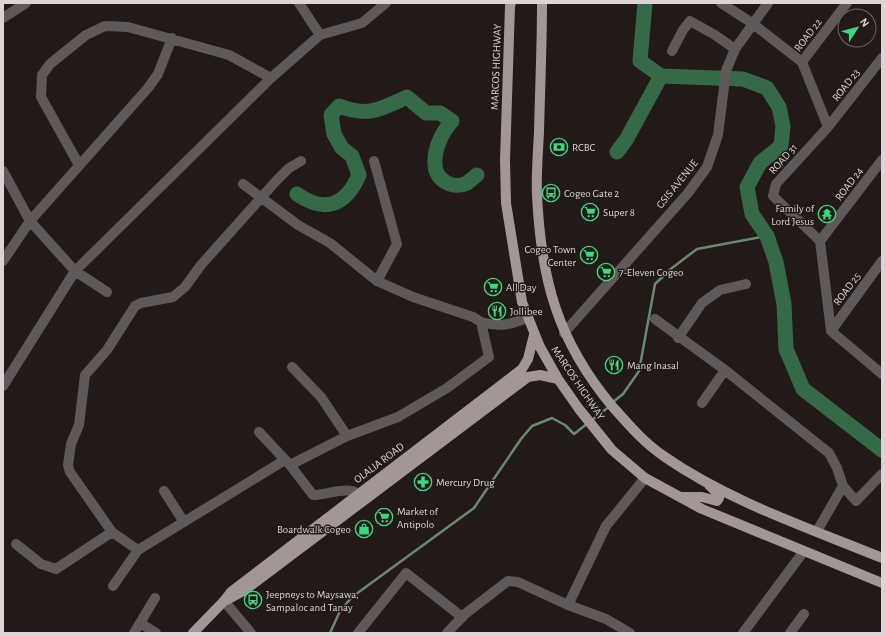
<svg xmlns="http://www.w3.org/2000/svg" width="885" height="636" viewBox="0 0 885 636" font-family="'Alegreya Sans',sans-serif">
  <rect width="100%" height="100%" fill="#231919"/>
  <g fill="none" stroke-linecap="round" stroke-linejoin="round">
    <path stroke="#678b71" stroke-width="2.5" d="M 613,402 L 623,394 L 639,371 L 655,284 L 672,268 L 697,249 L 767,236
      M 592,420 L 610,406
      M 330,633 L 340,611 L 352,597 L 474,508 L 521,439 L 532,426 L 552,418 L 565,425 L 574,434 L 588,423"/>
    <path stroke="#346b46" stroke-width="15" d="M 645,3 L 640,61 L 661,76 L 743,79 L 767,88 L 779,107 L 783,126 L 781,146 L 760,163 L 747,187 L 752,214 L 767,236 L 776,262 L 784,304 L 786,349 L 803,389 L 882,450
      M 617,152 L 626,140 L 661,76
      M 297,194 C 325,214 346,205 359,175 L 352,156 L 342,148 L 334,134 L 331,115 L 339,106 C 369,117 379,110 407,97 L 426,113 L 440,113 L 452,121 C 442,132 434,149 435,164 C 435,180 453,190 467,183 C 470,181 474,177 477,175"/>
    <path stroke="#5f5959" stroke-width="10" d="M 299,3 L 320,35
      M 721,3 L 752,23 L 802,62 L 828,127 L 776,184 L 773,196 L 820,241 L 831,331 L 882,374
      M 3,18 L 26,3
      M 672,51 L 683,30 L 690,21 L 715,35 L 735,49
      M 802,62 L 847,3
      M 828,127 L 882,58
      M 374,161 L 397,244 L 377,281
      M 79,165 L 41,97 L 42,75 L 50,64 L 86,35 L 105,26 L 128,27 L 229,55 L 271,78
      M 3,171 L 30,221 L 75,271 L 107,292
      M 243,184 L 298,225 L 330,243 L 377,281 L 413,297 L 473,317 L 481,322
      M 820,241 L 882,160
      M 3,261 L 30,221 L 148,88 L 158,74 L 172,38
      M 655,319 L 725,370 L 829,453 L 837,468 L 843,486 L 817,531
      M 831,331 L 882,261
      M 564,333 L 688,193 L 707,167 L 718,135 L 726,71 L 735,49 L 768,3
      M 678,338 L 702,303 L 720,290 L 746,284
      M 292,367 L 321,397 L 347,436
      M 3,386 L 75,271 L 271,78 L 320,35 L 362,23 L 386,3
      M 702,403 L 725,370
      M 259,432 L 290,465 L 313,495 C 329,495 352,483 363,498
      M 290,465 L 347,436 L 398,417 L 447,388 L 489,357 L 481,322 C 500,327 509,325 527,318
      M 843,486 L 856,501 L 882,474
      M 164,491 L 184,522
      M 16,544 L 41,564 L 56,569 L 112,532
      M 138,550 L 112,532 L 70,472 L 68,465 L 71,444 L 79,425 L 85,375 L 107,350 L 135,306 L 141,303 L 173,297 L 185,287 L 201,265 L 276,181 L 289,168 L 301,161
      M 113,586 L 138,550 L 285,460
      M 224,601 L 251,633
      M 568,605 L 606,526 L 645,478
      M 140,623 L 156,633
      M 134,633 L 155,598
      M 358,633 L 406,573 L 462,617
      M 447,633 L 465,614 L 508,581 L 518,582 L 568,605 L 606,619 L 630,633
      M 743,633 L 804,551
      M 790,633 L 804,614"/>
    <path stroke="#a29696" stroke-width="10" d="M 511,3 L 510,6 L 505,160 L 506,203 L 522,302 L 540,347 L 558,379 L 579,409 L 612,450 L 645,478 L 702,509 L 882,583
      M 542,3 C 542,46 540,89 539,132 C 538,153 536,174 537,195 C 541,279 557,340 612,406 C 628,424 644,443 665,457 C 730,502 809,528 882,558
      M 680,497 L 702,497 L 717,501 L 719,498 L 719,495 L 709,485
      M 227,600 L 245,590 L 528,377 L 540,375 L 558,379
      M 193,633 L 224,601 L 231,592 L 522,369 L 528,359 L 534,335"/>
  </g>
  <defs>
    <symbol id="bank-ring" viewBox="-11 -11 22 22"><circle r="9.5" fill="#231919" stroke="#3ed77d" stroke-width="1.5"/><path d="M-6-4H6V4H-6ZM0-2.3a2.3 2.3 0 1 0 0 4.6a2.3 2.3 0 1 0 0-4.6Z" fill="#3ed77d"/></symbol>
    <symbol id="bus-ring" viewBox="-11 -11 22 22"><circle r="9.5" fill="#231919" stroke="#3ed77d" stroke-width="1.5"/><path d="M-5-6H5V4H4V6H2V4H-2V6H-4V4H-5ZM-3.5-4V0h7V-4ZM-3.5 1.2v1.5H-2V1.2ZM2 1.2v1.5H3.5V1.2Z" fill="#3ed77d"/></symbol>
    <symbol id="supermarket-ring" viewBox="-11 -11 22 22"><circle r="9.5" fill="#231919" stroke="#3ed77d" stroke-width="1.5"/><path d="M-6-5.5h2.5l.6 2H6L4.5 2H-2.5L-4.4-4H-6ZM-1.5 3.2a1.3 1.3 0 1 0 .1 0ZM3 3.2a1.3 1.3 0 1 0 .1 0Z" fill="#3ed77d"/></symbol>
    <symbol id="temple-ring" viewBox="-11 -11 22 22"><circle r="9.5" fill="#231919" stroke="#3ed77d" stroke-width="1.5"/><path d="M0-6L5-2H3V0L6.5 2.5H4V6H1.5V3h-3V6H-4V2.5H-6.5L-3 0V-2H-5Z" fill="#3ed77d"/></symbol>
    <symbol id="restaurant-ring" viewBox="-11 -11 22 22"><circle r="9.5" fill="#231919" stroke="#3ed77d" stroke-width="1.5"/><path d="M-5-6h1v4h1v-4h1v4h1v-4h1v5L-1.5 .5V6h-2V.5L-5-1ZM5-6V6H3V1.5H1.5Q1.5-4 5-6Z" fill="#3ed77d"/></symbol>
    <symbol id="pharmacy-ring" viewBox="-11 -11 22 22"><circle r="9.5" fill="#231919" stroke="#3ed77d" stroke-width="1.5"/><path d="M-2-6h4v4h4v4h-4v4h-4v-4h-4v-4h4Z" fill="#3ed77d"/></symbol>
    <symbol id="shop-ring" viewBox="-11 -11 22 22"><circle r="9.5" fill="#231919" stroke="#3ed77d" stroke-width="1.5"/><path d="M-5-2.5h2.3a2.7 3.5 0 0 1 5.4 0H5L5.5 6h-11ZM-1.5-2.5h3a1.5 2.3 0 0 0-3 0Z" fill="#3ed77d"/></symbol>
  </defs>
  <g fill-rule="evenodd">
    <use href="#bank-ring" x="549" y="137" width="20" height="20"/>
    <use href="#bus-ring" x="541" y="183" width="20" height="20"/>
    <use href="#supermarket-ring" x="580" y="202" width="20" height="20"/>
    <use href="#temple-ring" x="817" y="204" width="20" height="20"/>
    <use href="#supermarket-ring" x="579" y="245" width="20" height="20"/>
    <use href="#supermarket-ring" x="596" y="262" width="20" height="20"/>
    <use href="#supermarket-ring" x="483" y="277" width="20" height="20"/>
    <use href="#restaurant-ring" x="487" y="301" width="20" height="20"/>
    <use href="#restaurant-ring" x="604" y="355" width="20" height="20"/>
    <use href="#pharmacy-ring" x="413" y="472" width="20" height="20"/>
    <use href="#supermarket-ring" x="374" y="507" width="20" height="20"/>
    <use href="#shop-ring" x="354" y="519" width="20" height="20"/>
    <use href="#bus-ring" x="243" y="590" width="20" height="20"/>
  </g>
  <g text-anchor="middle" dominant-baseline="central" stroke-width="3" stroke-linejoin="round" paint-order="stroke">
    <g font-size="11" fill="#ddd5d5" stroke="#231919">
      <text transform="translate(808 35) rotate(-53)">ROAD 22</text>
      <text transform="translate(496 67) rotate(-88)">MARCOS HIGHWAY</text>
      <text transform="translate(846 85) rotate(-52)">ROAD 23</text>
      <text transform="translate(783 159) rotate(-48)">ROAD 31</text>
      <text transform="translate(677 184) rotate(-51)">GSIS AVENUE</text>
      <text transform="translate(849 184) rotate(-53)">ROAD 24</text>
      <text transform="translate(847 289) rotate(-53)">ROAD 25</text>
      <text transform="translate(578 383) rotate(56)">MARCOS HIGHWAY</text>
      <text transform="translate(379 463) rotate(-37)">OLALIA ROAD</text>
    </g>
    <g font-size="11" fill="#ddd5d5" stroke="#231919" text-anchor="start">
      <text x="572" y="147">RCBC</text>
      <text x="564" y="193">Cogeo Gate 2</text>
      <text x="814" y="208" text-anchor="end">Family of<tspan x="814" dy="13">Lord Jesus</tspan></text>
      <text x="603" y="212">Super 8</text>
      <text x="576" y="249" text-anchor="end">Cogeo Town<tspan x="576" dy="13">Center</tspan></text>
      <text x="619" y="272">7-Eleven Cogeo</text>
      <text x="506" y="287">All Day</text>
      <text x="510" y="311">Jollibee</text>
      <text x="627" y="365">Mang Inasal</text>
      <text x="436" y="482">Mercury Drug</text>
      <text x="397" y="511">Market of<tspan x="397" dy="13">Antipolo</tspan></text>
      <text x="351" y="529" text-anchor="end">Boardwalk Cogeo</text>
      <text x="266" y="594">Jeepneys to Maysawa,<tspan x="266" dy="13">Sampaloc and Tanay</tspan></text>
    </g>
  </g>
  <rect width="885" height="636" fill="none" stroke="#ddd5d5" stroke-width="8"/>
  <g transform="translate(857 28) rotate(54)"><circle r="19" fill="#231919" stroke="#6d6464"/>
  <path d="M0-3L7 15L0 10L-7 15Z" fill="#3ed77d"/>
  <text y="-6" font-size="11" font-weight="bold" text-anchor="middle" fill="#ddd5d5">N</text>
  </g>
</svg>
